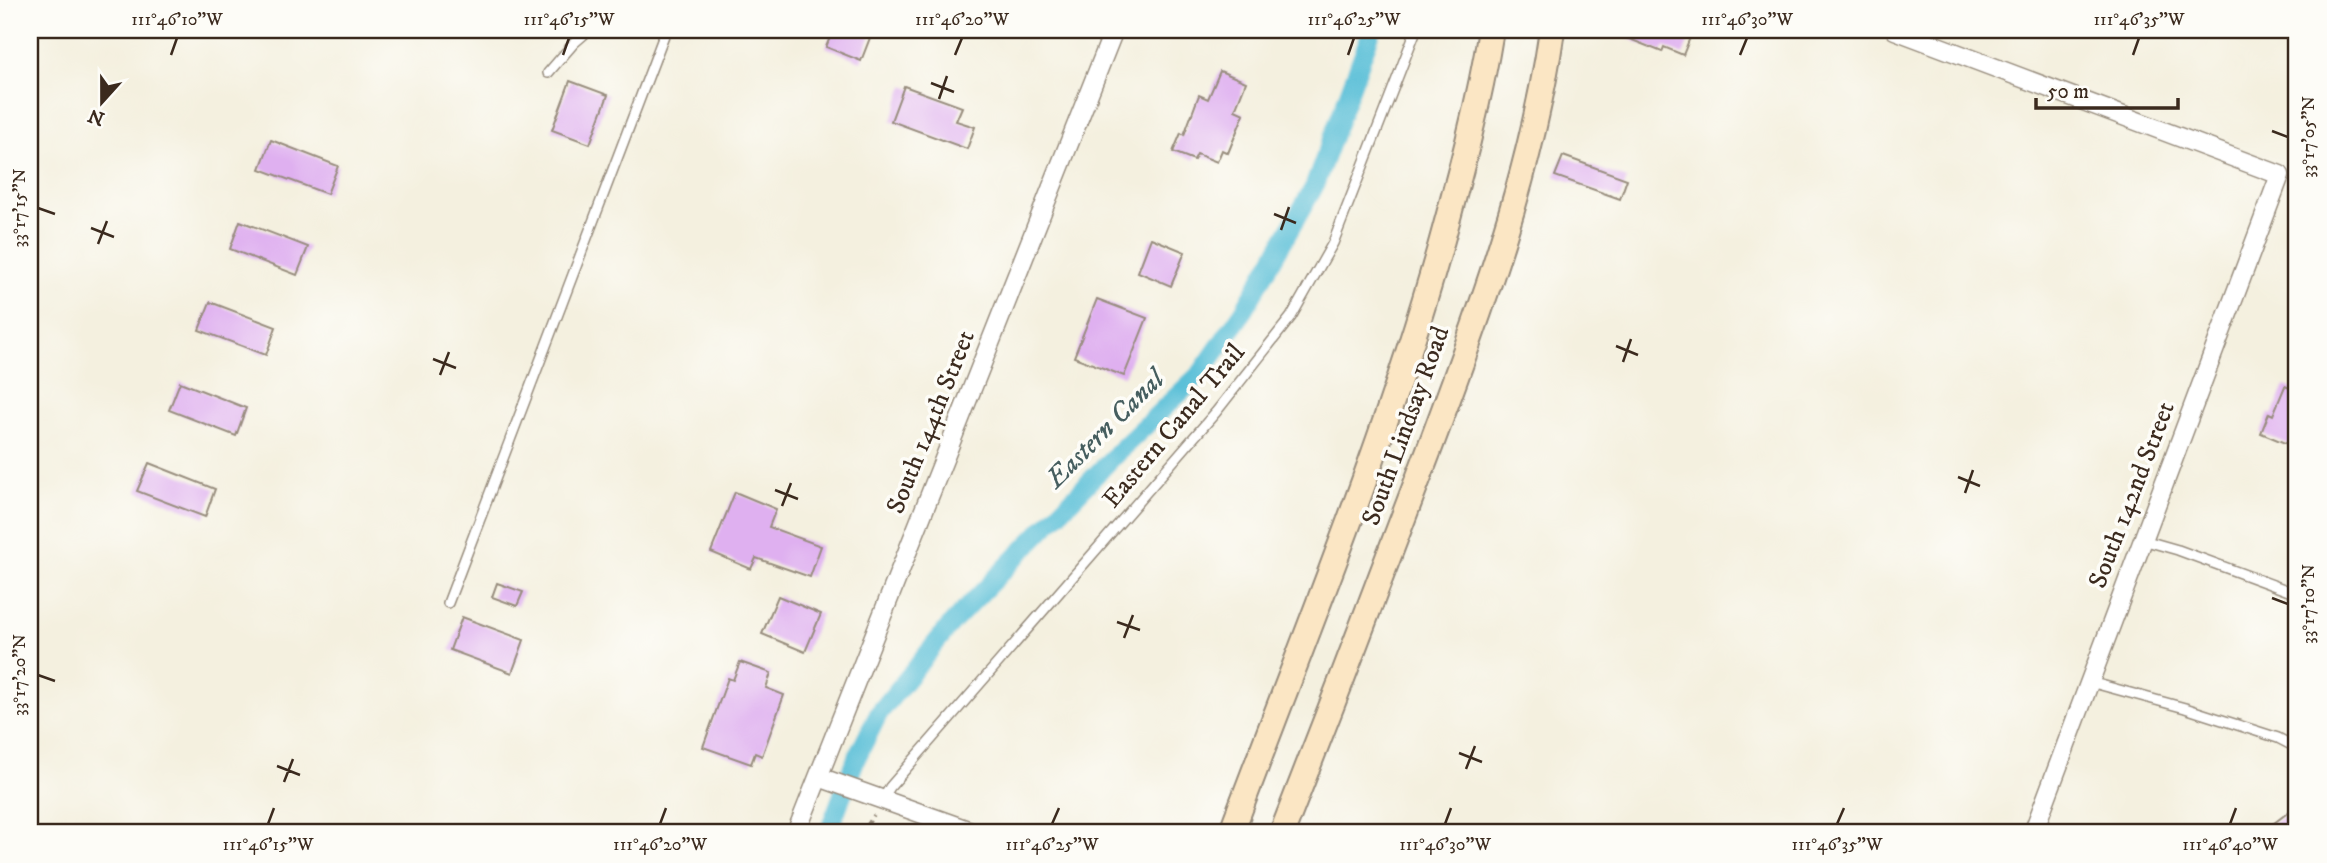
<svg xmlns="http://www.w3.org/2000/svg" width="2327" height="863" viewBox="0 0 2327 863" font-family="'IM FELL DW Pica',serif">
  <rect width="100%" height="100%" fill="#fdfcf7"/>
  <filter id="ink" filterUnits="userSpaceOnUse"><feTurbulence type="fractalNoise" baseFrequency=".0143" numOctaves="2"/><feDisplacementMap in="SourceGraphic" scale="14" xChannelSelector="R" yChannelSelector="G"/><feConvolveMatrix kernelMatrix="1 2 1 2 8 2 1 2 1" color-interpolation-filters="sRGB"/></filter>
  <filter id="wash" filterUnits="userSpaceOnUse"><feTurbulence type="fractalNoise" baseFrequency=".00686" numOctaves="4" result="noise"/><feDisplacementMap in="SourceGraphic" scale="28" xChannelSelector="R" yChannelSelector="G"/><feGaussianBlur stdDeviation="1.57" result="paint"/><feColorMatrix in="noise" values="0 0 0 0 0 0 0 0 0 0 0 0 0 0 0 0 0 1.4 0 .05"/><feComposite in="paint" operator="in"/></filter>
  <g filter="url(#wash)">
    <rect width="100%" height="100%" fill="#f4f0df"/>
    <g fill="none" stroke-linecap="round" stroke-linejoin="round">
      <path stroke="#5bc0d8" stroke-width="19" d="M 828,833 L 856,759 L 879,713 L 952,623 L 1120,450 L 1201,373 L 1243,312 L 1314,187 L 1372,30"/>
    </g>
    <g id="blocks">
      <path fill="#dfb0f0" d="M 833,30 L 873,30 L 861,61 L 826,47 Z
        M 1607,30 L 1693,30 L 1683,55 L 1664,47 L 1662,52 Z
        M 1220,71 L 1246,82 L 1235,110 L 1244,114 L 1228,153 L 1222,150 L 1217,162 L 1197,154 L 1194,160 L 1173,152 L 1181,133 L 1184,135 L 1199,95 L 1208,99 Z
        M 570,81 L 608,95 L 590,144 L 552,130 Z
        M 904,86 L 962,107 L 956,121 L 975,127 L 967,149 L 891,121 Z
        M 271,140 L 338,166 L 327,194 L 260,169 Z
        M 1563,156 L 1627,179 L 1620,199 L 1555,176 Z
        M 240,221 L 308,247 L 297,275 L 230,249 Z
        M 1151,238 L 1185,252 L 1171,286 L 1138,272 Z
        M 1097,299 L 1147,318 L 1124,376 L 1074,357 Z
        M 210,302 L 276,327 L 266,355 L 199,330 Z
        M 180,382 L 246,408 L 236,436 L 169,410 Z
        M 2285,386 L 2297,391 L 2297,448 L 2261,433 L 2269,413 L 2273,415 Z
        M 149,463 L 215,489 L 205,517 L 137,491 Z
        M 735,492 L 776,509 L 769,527 L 821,546 L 810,577 L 756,558 L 751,569 L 711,552 Z
        M 497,583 L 523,592 L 517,606 L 492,597 Z
        M 778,596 L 821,614 L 805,652 L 762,634 Z
        M 462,617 L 524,640 L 512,673 L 450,650 Z
        M 740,662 L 771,673 L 766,688 L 784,695 L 762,756 L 755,753 L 751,764 L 703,747 L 728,678 L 733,680 Z
        M 2290,811 L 2297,821 L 2297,833 L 2261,833 Z"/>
    </g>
  </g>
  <g filter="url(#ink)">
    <use href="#blocks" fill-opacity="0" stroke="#988d7e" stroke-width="2"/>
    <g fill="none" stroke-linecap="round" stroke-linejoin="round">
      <defs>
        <path id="service" d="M 548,73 L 574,43 L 589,30
          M 2143,540 L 2178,550 L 2297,594
          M 448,603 L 666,30
          M 2090,682 L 2185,708 L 2278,738 L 2297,748
          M 883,799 L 890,787 L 1216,412 L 1291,317 L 1333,243 L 1416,30"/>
        <path id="minor" d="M 1895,30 L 2280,175 L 2033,833
          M 819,777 L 976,833
          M 796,833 L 1114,30"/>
        <path id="secondary" d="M 1231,833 C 1303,640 1383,449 1439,251 C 1459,178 1479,105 1491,30
          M 1282,833 C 1333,703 1383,573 1432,442 C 1482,308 1532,172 1552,30"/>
      </defs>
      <use href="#service" stroke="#988d7e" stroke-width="12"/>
      <use href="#minor" stroke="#988d7e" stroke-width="21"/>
      <use href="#secondary" stroke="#988d7e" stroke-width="28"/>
      <path stroke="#988d7e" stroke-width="3.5" stroke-dasharray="5 5" stroke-linecap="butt" d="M 862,833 L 874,815"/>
      <use href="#service" stroke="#fff" stroke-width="9"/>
      <use href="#minor" stroke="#fff" stroke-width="18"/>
      <use href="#secondary" stroke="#fbe6c4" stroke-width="24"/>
    </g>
  </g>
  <path fill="none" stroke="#3b2a1e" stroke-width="2.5" d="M 171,55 L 177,38M 563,55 L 569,38M 955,55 L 962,38M 1348,55 L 1354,38M 1740,55 L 1747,38M 2133,55 L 2139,38M 931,83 L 954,92M 939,99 L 947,76M 2272,131 L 2288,137M 38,208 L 55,214M 1274,214 L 1296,223M 91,228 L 114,237M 1281,230 L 1289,207M 98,244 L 107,221M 1616,346 L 1638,355M 433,359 L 456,368M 1623,362 L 1631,339M 440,375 L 449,352M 1958,477 L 1980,486M 775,490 L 798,499M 1965,493 L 1973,470M 782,506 L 791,483M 2272,598 L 2288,604M 1117,622 L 1140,630M 1124,638 L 1133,615M 38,675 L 55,681M 1459,753 L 1482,762M 277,766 L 300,775M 1466,769 L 1475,746M 284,782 L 293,759M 268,824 L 274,808M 660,824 L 666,808M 1052,824 L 1059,808M 1445,824 L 1451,808M 1837,824 L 1844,808M 2230,824 L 2236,808"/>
  <g text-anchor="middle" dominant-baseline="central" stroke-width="7" stroke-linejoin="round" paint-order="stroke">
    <g font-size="26" fill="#3b2a1e" stroke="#fdfcf7">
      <text transform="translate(931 422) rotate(-68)">South 144th Street</text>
      <text transform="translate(1174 426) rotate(-50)">Eastern Canal Trail</text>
      <text transform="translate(1406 426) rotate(-70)">South Lindsay Road</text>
      <text transform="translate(2132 495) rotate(-69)">South 142nd Street</text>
    </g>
    <g font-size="28" font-style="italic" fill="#465e5f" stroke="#fdfcf7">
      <text transform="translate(1105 429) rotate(-45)">Eastern Canal</text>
    </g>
  </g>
  <rect width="2327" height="863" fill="none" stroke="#fdfcf7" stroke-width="77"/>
  <g transform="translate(102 102) rotate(201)" stroke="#fdfcf7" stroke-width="5" paint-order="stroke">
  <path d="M0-5L12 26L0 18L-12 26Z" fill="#3b2a1e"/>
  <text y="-10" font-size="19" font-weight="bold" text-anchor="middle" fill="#3b2a1e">N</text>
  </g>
  <path d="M2036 98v10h142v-10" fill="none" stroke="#3b2a1e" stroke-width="3.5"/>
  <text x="2047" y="98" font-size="21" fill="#3b2a1e" stroke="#fdfcf7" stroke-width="5" paint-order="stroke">50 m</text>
  <rect x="38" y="38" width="2250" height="786" fill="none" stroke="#3b2a1e" stroke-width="2.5"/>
  <g font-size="18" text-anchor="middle" fill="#3b2a1e">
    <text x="177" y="25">111°46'10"W</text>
    <text x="569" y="25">111°46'15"W</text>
    <text x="962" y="25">111°46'20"W</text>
    <text x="1354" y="25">111°46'25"W</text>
    <text x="1747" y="25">111°46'30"W</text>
    <text x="2139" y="25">111°46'35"W</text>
    <text transform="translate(2308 137) rotate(-90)" y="6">33°17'05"N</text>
    <text transform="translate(19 208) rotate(-90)" y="6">33°17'15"N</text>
    <text transform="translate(2308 604) rotate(-90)" y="6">33°17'10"N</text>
    <text transform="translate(19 675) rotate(-90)" y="6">33°17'20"N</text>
    <text x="268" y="850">111°46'15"W</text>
    <text x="660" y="850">111°46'20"W</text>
    <text x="1052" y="850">111°46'25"W</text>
    <text x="1445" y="850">111°46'30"W</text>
    <text x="1837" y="850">111°46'35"W</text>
    <text x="2230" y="850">111°46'40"W</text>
  </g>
</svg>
